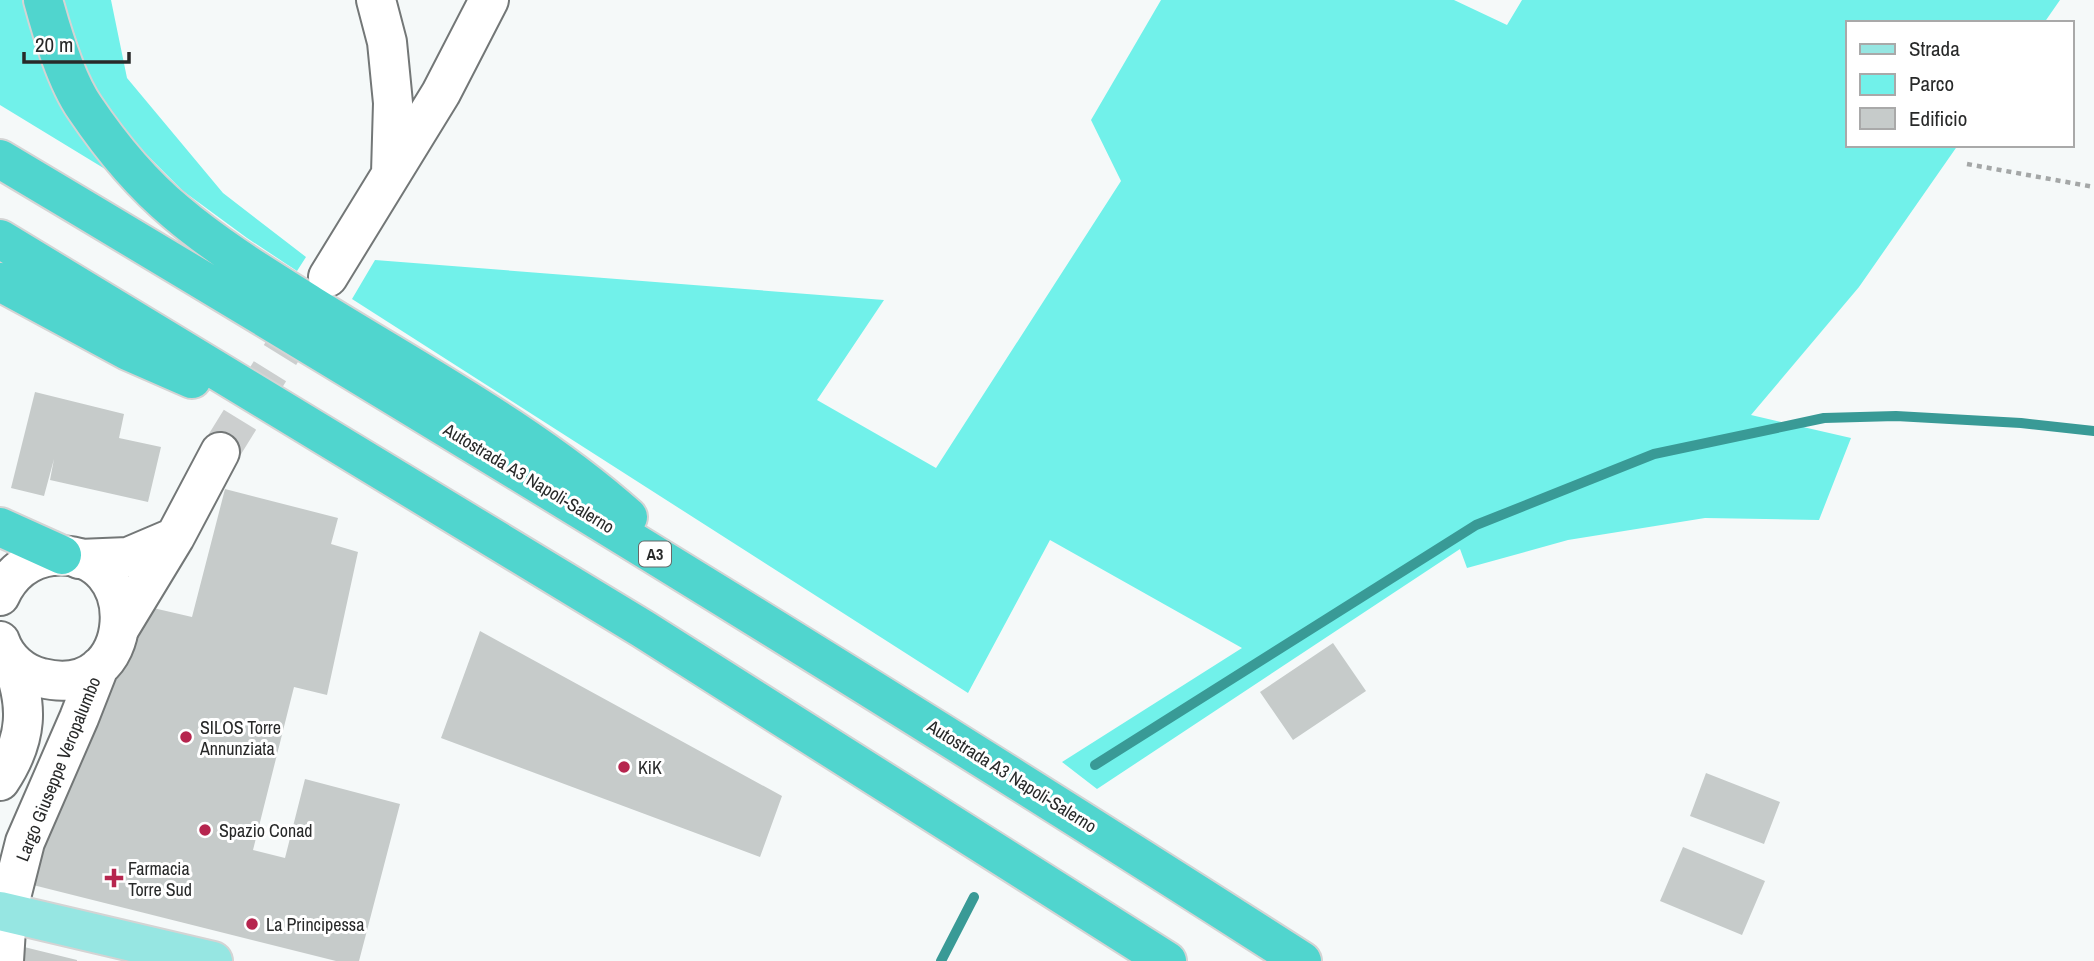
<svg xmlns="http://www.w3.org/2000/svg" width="2094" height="961" viewBox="0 0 2094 961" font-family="'Archivo Narrow',sans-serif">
  <rect width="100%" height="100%" fill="#f5f9f9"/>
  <path fill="#71f1ea" d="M 0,0 L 22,0 L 46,71 L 110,172 L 0,105 Z
    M 63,0 L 111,0 L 127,78 L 223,193 L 306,257 L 297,271 L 247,238 L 183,191 L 135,143 L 105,107 L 85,65 Z
    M 1161,0 L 1454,0 L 1507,25 L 1522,0 L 2060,0 L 2044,23 L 1847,23 L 1847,145 L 1958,145 L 1859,287 L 1751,415 L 1851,438 L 1819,520 L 1705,518 L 1568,540 L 1467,568 L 1460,549 L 1097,789 L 1062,762 L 1242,648 L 1050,540 L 968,693 L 352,299 L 375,260 L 884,300 L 817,400 L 936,468 L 1121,181 L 1091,120 Z"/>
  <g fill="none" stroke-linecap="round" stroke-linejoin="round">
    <path stroke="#399a96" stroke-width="10" d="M 1095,765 L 1476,525 L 1654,454 L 1824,418 L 1896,416 L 2021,423 L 2094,431
      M 941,961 L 974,897"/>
  </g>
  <path fill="#c6cbca" d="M 35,392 L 124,414 L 119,438 L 161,447 L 148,502 L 50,480 L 54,459 L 44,496 L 11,488 Z
    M 225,489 L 338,518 L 331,544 L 358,552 L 327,695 L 294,687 L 253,850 L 285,858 L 305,779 L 400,804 L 359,961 L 336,961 L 33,885 L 48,830 L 149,607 L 192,617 Z
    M 480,631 L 782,796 L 760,857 L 441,738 Z
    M 1333,643 L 1366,691 L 1293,740 L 1260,692 Z
    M 1706,773 L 1780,802 L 1764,844 L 1690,816 Z
    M 1683,847 L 1765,881 L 1742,935 L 1660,901 Z
    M 16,945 L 77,960 L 77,961 L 17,961 Z"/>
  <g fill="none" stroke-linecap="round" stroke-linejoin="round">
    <path stroke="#cccfcf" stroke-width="38" stroke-dasharray="38 19" stroke-linecap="butt" d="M 220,452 L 309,308"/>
    <defs>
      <path id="minor" d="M 376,0 L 387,42 L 393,103 L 391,173
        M 328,277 L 441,93 L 489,0
        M 79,559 L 128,557 L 175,537
        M 121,626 L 175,537 L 220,452
        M 4,961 L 7,913"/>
      <path id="secondary" d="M 0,596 C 10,574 28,559 53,556 C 148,547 139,703 42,678 C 23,674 6,659 0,641
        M 0,781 C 28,739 29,705 11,660
        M 7,913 L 25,842 L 79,718 L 99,667"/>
      <path id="primary" d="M 0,911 L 213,961"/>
      <path id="motorway" d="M 43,0 C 52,33 66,81 85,108 C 110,145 141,183 176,212 C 217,247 265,276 311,305 C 417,371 535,434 628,517
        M 0,159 C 438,420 873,686 1302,961
        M 0,239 L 643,629 L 1167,961
        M 0,282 L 128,351 L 192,379
        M 0,527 L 62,555"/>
    </defs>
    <use href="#minor" stroke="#737777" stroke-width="42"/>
    <use href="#secondary" stroke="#737777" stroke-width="42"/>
    <use href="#primary" stroke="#d4d4d4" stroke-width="42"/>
    <use href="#motorway" stroke="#d4d4d4" stroke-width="42"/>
    <path stroke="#a4a7a7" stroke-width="4.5" stroke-dasharray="5 5" stroke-linecap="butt" d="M 1967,164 L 2094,187"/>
    <use href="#minor" stroke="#fff" stroke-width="38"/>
    <use href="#secondary" stroke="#fff" stroke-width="38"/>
    <use href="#primary" stroke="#96e6e2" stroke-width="38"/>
    <use href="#motorway" stroke="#50d5ce" stroke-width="38"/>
  </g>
  <g fill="#b6254e" stroke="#fff" stroke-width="2.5">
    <circle cx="186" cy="737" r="7"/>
    <circle cx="624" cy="767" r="7"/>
    <circle cx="205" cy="830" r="7"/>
    <path d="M110.5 867.5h7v7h7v7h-7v7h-7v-7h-7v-7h7z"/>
    <circle cx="252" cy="924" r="7"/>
  </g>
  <g text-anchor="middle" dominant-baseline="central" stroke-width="6" stroke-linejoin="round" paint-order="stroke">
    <rect fill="#fff" stroke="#686969" stroke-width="2" x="639" y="541.5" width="32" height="25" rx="5"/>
    <g font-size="16" font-weight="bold" fill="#282929">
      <text x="655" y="554">A3</text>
    </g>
    <g font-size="18" fill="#282929" stroke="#fff">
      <text transform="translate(529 478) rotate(31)">Autostrada A3 Napoli-Salerno</text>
      <text transform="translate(58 769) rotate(-68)">Largo Giuseppe Veropalumbo</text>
      <text transform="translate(1012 776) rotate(32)">Autostrada A3 Napoli-Salerno</text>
    </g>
    <g font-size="18" fill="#282929" stroke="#fff" text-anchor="start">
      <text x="200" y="727">SILOS Torre<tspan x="200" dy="21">Annunziata</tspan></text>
      <text x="638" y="767">KiK</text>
      <text x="219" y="830">Spazio Conad</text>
      <text x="128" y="868">Farmacia<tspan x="128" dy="21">Torre Sud</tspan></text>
      <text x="266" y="924">La Principessa</text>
    </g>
  </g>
  <rect x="1846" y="21" width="228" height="126" fill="#ffffff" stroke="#a9a9a9" stroke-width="2"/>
  <rect x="1860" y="44" width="35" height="10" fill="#96e6e2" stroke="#a9a9a9" stroke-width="2"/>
  <text x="1909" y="56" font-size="21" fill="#282929">Strada</text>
  <rect x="1860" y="74" width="35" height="21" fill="#71f1ea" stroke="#a9a9a9" stroke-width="2"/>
  <text x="1909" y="91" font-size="21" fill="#282929">Parco</text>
  <rect x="1860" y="108" width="35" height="21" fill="#c6cbca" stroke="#a9a9a9" stroke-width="2"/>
  <text x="1909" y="126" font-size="21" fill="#282929">Edificio</text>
  <path d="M24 52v10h105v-10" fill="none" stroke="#282929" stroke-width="3.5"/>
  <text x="35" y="52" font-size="21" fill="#282929" stroke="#ffffff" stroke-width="5" paint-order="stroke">20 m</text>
</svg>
